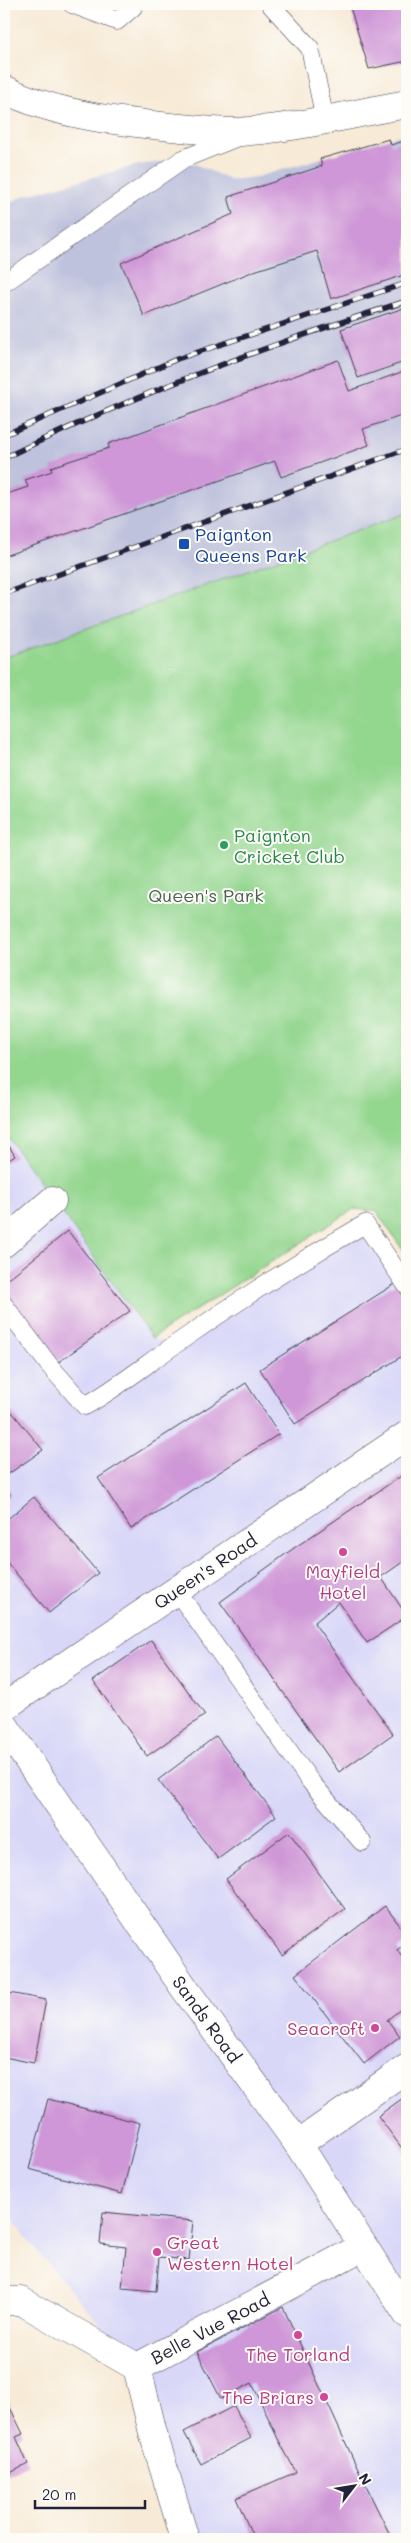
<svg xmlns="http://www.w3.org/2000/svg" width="411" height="2543" viewBox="0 0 411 2543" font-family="Mali,sans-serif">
  <rect width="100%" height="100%" fill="#fdfcf7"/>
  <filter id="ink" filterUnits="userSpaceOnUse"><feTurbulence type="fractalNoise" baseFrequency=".02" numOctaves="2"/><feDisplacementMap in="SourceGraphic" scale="10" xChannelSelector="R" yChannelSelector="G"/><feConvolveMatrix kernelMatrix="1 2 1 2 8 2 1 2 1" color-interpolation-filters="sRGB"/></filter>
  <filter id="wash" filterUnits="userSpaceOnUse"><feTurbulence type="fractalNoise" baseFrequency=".0096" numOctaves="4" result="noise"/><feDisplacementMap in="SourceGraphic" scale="20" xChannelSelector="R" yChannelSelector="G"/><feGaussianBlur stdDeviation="1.12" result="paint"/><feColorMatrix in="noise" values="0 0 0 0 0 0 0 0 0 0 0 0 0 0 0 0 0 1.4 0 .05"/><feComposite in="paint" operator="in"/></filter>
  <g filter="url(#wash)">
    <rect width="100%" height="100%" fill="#f7ead6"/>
    <path fill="#d8d7f8" d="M 4,1132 L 152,1338 L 174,1345 L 365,1224 L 407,1286 L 407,2539 L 185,2539 L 137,2367 L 27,2240 L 4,2201 Z"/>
    <path fill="#bfc2dd" d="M 407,133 L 407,513 L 4,658 L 4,206 L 23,196 L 138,165 L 183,159 L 231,180 L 257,177 Z"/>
    <path fill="#93d68e" stroke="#5a7c64" d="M 407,513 L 407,1256 L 376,1211 L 354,1209 L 152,1338 L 4,1132 L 4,658 Z"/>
    <g id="blocks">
      <path fill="#cf97d7" d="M 349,4 L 407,4 L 407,61 L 369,69 Z
        M 389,139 L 391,145 L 407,140 L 407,274 L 331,299 L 317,251 L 254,271 L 144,316 L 121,263 L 233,214 L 228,197 L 322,166 L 320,159 Z
        M 407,307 L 407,361 L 358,378 L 341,329 Z
        M 338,360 L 349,391 L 407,370 L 407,414 L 363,429 L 369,445 L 281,477 L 275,461 L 4,556 L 4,495 L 28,487 L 25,480 L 52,471 L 51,467 L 109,448 L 108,444 Z
        M 4,1138 L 15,1156 L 4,1163 Z
        M 68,1231 L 130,1311 L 57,1363 L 4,1290 L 4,1282 Z
        M 398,1282 L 407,1297 L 407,1353 L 295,1424 L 260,1369 Z
        M 246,1383 L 279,1434 L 131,1529 L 98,1478 Z
        M 12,1412 L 43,1450 L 4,1477 L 4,1418 Z
        M 407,1472 L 407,1559 L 381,1577 L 407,1616 L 367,1643 L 339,1602 L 314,1623 L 393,1734 L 339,1772 L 220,1602 L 294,1548 Z
        M 4,1482 L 10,1495 L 4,1499 Z
        M 34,1497 L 98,1573 L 49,1613 L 4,1559 L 4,1522 Z
        M 151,1640 L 205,1715 L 147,1756 L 93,1681 Z
        M 216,1736 L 276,1816 L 218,1859 L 158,1780 Z
        M 289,1832 L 345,1909 L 282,1955 L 226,1879 Z
        M 385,1906 L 407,1935 L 407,1942 L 397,1950 L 407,1964 L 407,2004 L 387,2020 L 400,2036 L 364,2064 L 295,1975 Z
        M 4,1992 L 46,2000 L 34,2063 L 4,2057 Z
        M 407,2095 L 407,2155 L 378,2116 Z
        M 48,2099 L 140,2123 L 122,2194 L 29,2169 Z
        M 103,2212 L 193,2221 L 189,2260 L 159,2257 L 156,2291 L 122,2288 L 126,2247 L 100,2244 Z
        M 283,2307 L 361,2476 L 392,2539 L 254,2539 L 236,2498 L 296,2472 L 278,2439 L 252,2383 L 221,2399 L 197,2352 Z
        M 4,2395 L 23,2434 L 16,2437 L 28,2464 L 4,2476 Z
        M 234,2406 L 251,2438 L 201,2464 L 184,2432 Z"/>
    </g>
  </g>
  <g filter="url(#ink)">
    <use href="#blocks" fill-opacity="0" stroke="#424052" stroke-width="1"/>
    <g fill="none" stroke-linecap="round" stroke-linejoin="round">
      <defs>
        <path id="lane" d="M 72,4 L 117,21 L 133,7 L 132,4
          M 270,4 L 310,48 L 325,120
          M 4,283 L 183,159 L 238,137
          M 4,1305 L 49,1365 L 85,1406 C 117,1388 145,1365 176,1344 C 237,1301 300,1261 365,1224 L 407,1286
          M 176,1590 L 310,1781 L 362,1842"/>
        <path id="street" d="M 4,1243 L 52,1201
          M 4,1707 L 407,1435
          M 298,2144 L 407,2068
          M 4,2301 L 21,2301 L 137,2367 L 362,2247
          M 137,2367 L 153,2433 L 185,2539"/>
        <path id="secondary" d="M 4,1725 L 185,1989 L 298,2144 L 407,2314"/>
        <path id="primary" d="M 4,89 C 57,116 123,122 181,128 C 204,130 227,134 250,131 C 302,127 355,113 407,104"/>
      </defs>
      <use href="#lane" stroke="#424052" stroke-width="19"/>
      <use href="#street" stroke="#424052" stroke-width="29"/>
      <use href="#secondary" stroke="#424052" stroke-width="29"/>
      <use href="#primary" stroke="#424052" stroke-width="29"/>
      <use href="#lane" stroke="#fff" stroke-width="18"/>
      <use href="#street" stroke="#fff" stroke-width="28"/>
      <use href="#secondary" stroke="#fff" stroke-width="28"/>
      <use href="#primary" stroke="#fff" stroke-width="28"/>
      <defs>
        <path id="rail" d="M 4,435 L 177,359 L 407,283
          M 4,458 C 134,395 269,344 407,301
          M 4,594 L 407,449"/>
      </defs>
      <use href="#rail" stroke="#22223b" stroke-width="5.5"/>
      <use href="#rail" stroke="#fdfcf7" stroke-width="4" stroke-dasharray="11" stroke-linecap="butt"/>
    </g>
  </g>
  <rect fill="#1a4fb4" stroke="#fdfcf7" stroke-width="2" x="178" y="538" width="12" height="12" rx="2.5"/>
  <circle fill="#2e9e5b" stroke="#fdfcf7" stroke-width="2" cx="224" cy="845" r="5"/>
  <g fill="#d1479c" stroke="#fdfcf7" stroke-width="2">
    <circle cx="343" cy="1552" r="5"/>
    <circle cx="375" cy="2028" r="5"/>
    <circle cx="157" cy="2252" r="5"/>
    <circle cx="298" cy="2335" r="5"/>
    <circle cx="324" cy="2397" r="5"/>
  </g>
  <g text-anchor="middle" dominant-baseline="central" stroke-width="4" stroke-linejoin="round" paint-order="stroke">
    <g font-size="18" fill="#164399" stroke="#fdfcf7" text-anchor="start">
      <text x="195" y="534">Paignton<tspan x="195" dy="21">Queens Park</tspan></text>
    </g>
    <g font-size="18" fill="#27864d" stroke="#fdfcf7" text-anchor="start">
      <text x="234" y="835">Paignton<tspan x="234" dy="21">Cricket Club</tspan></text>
    </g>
    <g font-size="18" fill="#4a6158" stroke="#fdfcf7">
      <text x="206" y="895">Queen's Park</text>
    </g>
    <g font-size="18" fill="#22223b" stroke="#fdfcf7">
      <text transform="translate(205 1571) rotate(-34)">Queen's Road</text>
      <text transform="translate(207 2019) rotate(54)">Sands Road</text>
      <text transform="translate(210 2328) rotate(-28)">Belle Vue Road</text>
    </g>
    <g font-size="18" fill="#b23c85" stroke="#fdfcf7">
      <text x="343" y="1571">Mayfield<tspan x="343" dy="21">Hotel</tspan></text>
      <text x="365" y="2028" text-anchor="end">Seacroft</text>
      <text x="167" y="2242" text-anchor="start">Great<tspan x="167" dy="21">Western Hotel</tspan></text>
      <text x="298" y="2354">The Torland</text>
      <text x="314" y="2397" text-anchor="end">The Briars</text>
    </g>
  </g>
  <rect width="411" height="2543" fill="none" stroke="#fdfcf7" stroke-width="20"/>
  <g transform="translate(354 2486) rotate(59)" stroke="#fdfcf7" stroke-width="4" paint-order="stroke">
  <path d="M0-4L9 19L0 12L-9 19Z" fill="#22223b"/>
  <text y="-8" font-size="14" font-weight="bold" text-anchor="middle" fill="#22223b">N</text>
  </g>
  <path d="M35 2500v8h110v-8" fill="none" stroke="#22223b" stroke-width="2.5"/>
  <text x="42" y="2500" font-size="15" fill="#22223b" stroke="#fdfcf7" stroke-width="4" paint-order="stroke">20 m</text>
</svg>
